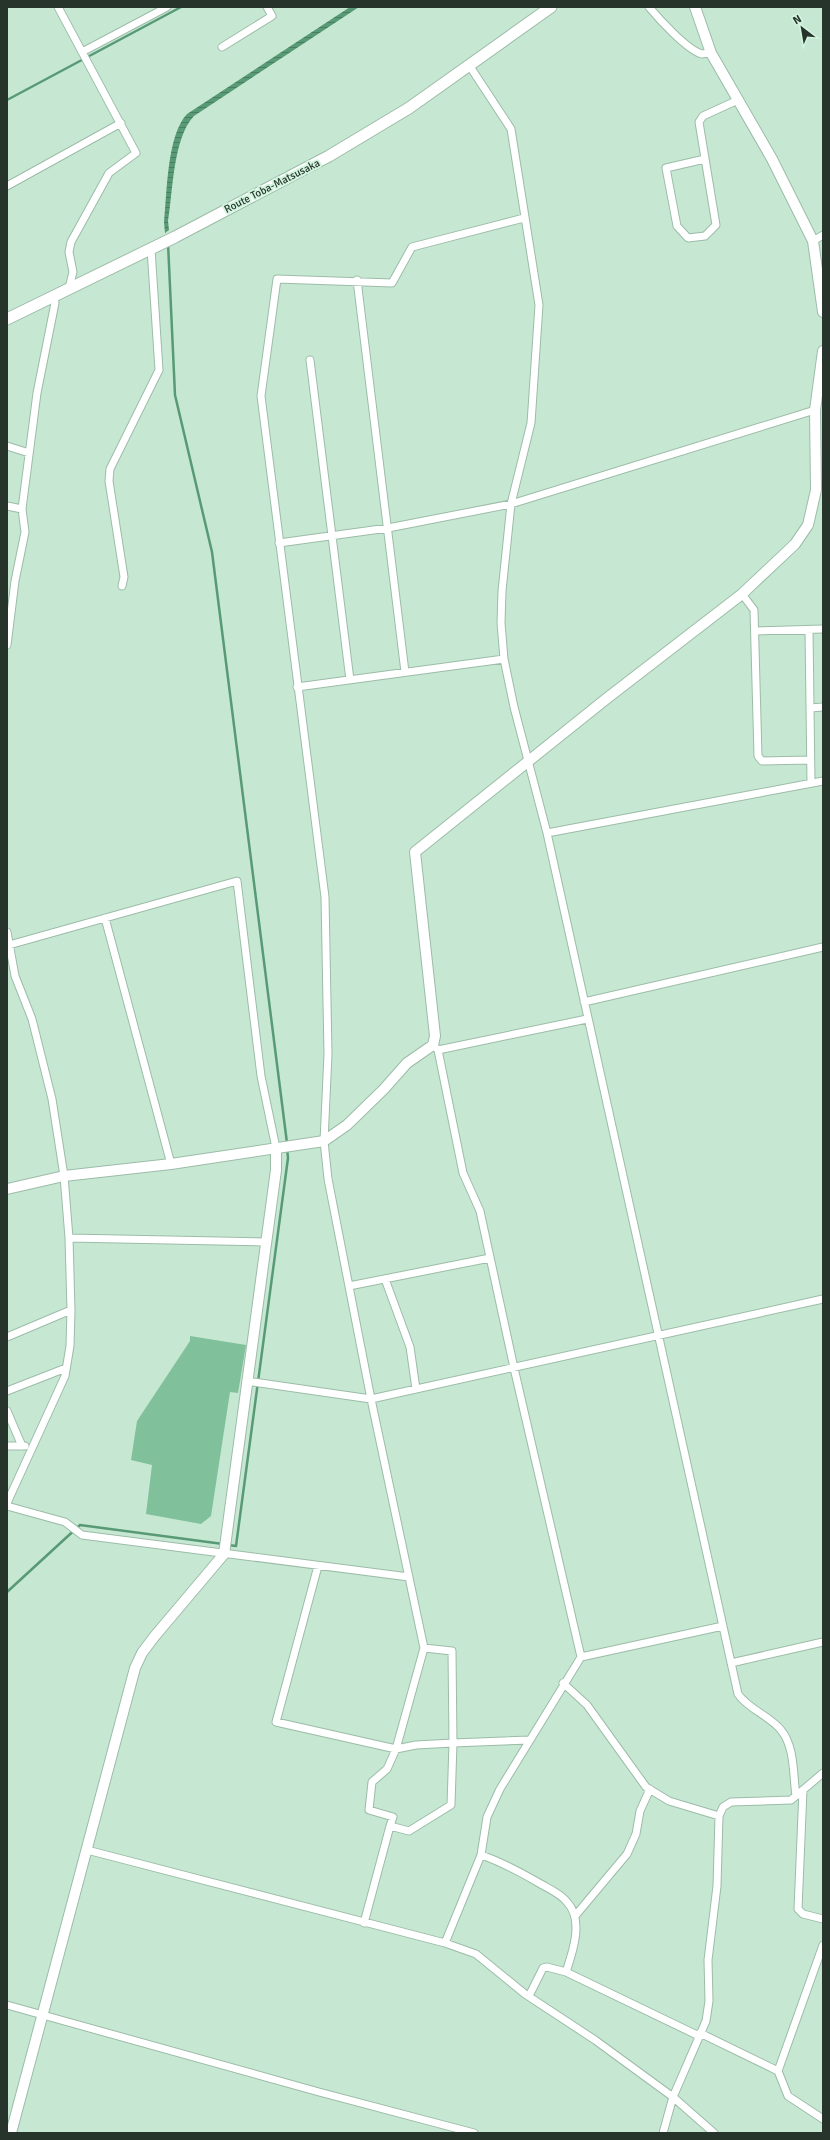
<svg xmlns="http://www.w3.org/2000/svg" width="830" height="2140" viewBox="0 0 830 2140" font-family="Signika,sans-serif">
  <defs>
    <pattern id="water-rules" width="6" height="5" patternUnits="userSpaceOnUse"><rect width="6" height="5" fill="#589a75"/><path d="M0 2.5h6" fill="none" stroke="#497e60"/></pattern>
  </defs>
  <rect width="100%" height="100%" fill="#c6e8d3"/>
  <path fill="#80c09b" d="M 190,1336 L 246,1345 L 238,1393 L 230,1392 L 211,1516 L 201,1524 L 146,1514 L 152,1465 L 131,1460 L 137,1421 L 190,1341 Z"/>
  <path fill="url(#water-rules)" d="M 350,7 L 359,7 L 194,116 C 173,138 173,191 168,221 L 169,230 L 165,233 L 164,222 C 167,192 167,135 187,114 Z"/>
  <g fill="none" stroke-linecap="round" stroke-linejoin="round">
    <path stroke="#589a75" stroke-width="2.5" d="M 7,100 L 181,7
      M 168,243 L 175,395 L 212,552 L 287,1143
      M 228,1545 L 236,1546 L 288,1158 L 287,1148
      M 7,1592 L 80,1525 L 223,1544"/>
    <defs>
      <path id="street" d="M 58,7 L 136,153 L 109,173 L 71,242 L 69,252 L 73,272 L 69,288
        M 649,7 C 659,19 687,50 702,54 C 704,54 708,53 711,53
        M 222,47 L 272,16 L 267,7
        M 82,52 L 167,7
        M 469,65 L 511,129 L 539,305 L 531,423 L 511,504 L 502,591 L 501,623 L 504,659 L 514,707 L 547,833 L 738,1694 C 749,1710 769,1715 781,1730 C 795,1747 793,1775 796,1796
        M 705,159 L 666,168 L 677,226 L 688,238 L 705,236 L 716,225 L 699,122 L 703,116 L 738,100
        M 7,186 L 121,123
        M 813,241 L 823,235
        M 357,280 L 405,672
        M 310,360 L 350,680
        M 7,446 L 29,453
        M 7,506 L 22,509
        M 279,543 L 388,528 L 511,504 L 815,410
        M 122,586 L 124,577 L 109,481 L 110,469 L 159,370 L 151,249
        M 742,594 L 754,610 L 758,756 L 762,761 L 810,760
        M 809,630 L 811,783
        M 755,631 L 823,629
        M 7,645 L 15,581 L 25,532 L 22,509 L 37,393 L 55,303 L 54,297
        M 297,687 L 504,659
        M 810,708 L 823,707
        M 547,833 L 823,781
        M 105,918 L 171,1164
        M 7,932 L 15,976 L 32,1019 L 52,1099 L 64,1176 L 69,1238 L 71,1310 L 70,1346 L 65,1376 L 7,1503
        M 9,945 L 237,881 L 261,1076 L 276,1148
        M 584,1002 L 823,947
        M 433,1045 L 438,1050 L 463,1173 L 480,1211 L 514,1368 L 581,1657
        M 438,1050 L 587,1019
        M 69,1238 L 266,1242
        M 385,1279 L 410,1347 L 416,1389
        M 349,1286 L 490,1258
        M 7,1337 L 71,1310
        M 246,1381 L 371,1399 L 823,1299
        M 7,1391 L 66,1368
        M 7,1411 L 22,1446
        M 7,1446 L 25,1446
        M 7,1506 L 65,1522 L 82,1535 L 409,1577
        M 318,1566 L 276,1722 L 396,1749 L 416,1745 L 453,1743 L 530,1740
        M 731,1663 L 823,1642
        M 563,1683 L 587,1705 L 646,1787 L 669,1801 L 719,1816
        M 803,1790 L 798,1909 L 803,1914 L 823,1919
        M 390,1826 L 409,1831 L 451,1805 L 453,1743 L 452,1651 L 424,1648 L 371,1399 L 328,1179 L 324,1141 L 328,1054 L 325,897 L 261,396 L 277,279 L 392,283 L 412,247 L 524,218
        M 87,1850 L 445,1943 L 476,1954 L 525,1994 L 595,2040 L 673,2097 L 714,2133
        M 481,1855 C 502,1862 520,1872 539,1883 C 549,1889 560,1893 567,1902 C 584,1920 573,1951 566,1972 L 699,2036
        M 575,1916 L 627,1854 L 636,1834 L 640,1811 L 650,1789
        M 364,1923 L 390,1826 L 393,1817 L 369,1810 L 372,1782 L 387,1769 L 396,1749 L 424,1648
        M 445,1943 L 481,1855 L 487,1817 L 500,1789 L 581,1657 L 723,1626
        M 529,1996 L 543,1968 L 547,1967 L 566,1972
        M 7,2005 L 319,2092 L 474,2133
        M 700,2033 L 778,2071 L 788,2096 L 823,2119
        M 778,2071 L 823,1945
        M 663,2133 L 673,2097 L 706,2021 L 709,2001 L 708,1960 L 717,1886 L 719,1816 L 723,1807 L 731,1802 L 791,1800 L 823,1773"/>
      <path id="secondary" d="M 695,7 L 711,53 L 772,159 L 813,241 L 823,312
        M 7,1189 L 64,1176 L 171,1164 L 324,1141 L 347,1125 L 384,1089 L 407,1063 L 433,1045 L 435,1036 L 415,852 L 606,699 L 742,594 L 795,544 L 808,525 L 816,490 L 815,410 L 823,351
        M 11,2133 L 135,1668 L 142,1653 L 154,1637 L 224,1554 L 276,1170 L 276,1148"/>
      <path id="primary" d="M 7,319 L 175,237 L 329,156 L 409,108 L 551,7"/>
    </defs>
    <use href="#street" stroke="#9cbca8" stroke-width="9"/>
    <use href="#secondary" stroke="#9cbca8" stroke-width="12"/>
    <use href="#primary" stroke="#9cbca8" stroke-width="13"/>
    <use href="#street" stroke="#fff" stroke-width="7"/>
    <use href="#secondary" stroke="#fff" stroke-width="10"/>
    <use href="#primary" stroke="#fff" stroke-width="11"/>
  </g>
  <g text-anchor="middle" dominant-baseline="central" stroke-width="4" stroke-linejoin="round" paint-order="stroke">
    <g font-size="11" fill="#27342c" stroke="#d3f5e0">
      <text transform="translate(272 186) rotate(-27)">Route Toba-Matsusaka</text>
    </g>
  </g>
  <rect width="830" height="2140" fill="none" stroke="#27342c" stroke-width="16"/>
  <g transform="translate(802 28) rotate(329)" stroke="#d3f5e0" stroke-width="3" paint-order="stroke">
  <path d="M0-3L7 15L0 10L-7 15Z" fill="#27342c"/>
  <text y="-6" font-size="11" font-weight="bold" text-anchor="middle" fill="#27342c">N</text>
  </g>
</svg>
